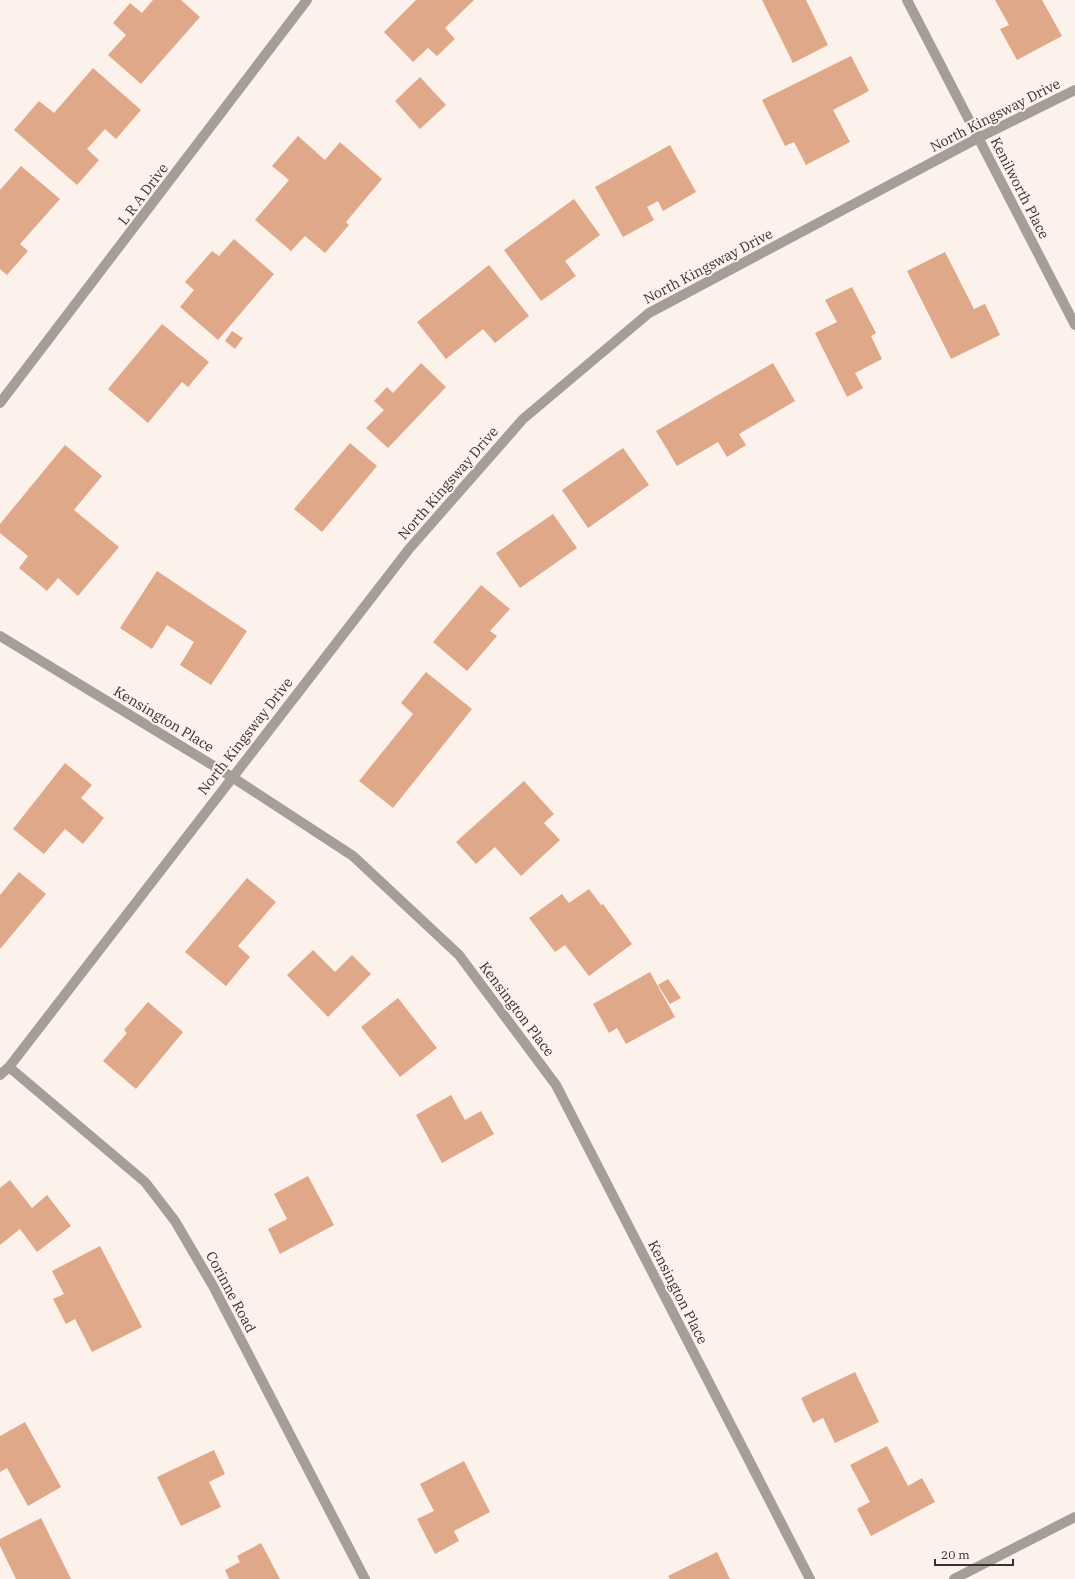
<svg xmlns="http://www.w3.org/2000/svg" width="1075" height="1579" viewBox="0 0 1075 1579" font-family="'IBM Plex Serif',serif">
  <rect width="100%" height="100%" fill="#fdf1eb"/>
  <path fill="#dfa888" d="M 153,0 L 181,0 L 200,17 L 141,84 L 108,55 L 126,35 L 113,23 L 130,3 L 142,13 Z
    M 416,0 L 474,0 L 445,28 L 455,39 L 437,56 L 428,48 L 413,62 L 384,32 Z
    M 762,0 L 806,0 L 828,45 L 793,63 Z
    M 995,0 L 1042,0 L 1062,36 L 1017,60 L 1000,29 L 1009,25 Z
    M 851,56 L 869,91 L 833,110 L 850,142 L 806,165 L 794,142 L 785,146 L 762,100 Z
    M 93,68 L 141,110 L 116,139 L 105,129 L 87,149 L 99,160 L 77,185 L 14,130 L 39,101 L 54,113 Z
    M 420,77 L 446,105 L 420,129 L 395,101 Z
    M 298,136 L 325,160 L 340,142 L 382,179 L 346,222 L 349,225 L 325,253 L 305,236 L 291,251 L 255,220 L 289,180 L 272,166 Z
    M 670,145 L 696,192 L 663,211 L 658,201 L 647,207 L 654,220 L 623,237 L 595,187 Z
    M 21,166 L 60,199 L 20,244 L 28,251 L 7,275 L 0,269 L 0,190 Z
    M 574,199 L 600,235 L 565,261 L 576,276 L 541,301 L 504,250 Z
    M 234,239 L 274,274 L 218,340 L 180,307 L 194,290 L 185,282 L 212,251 L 219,256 Z
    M 945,252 L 974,309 L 985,304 L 1000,335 L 951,359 L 907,271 Z
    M 489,265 L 529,316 L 495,343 L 483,329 L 446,359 L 417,322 Z
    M 852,287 L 876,333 L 871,336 L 882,359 L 855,373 L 863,388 L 847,397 L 815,333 L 837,322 L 825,300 Z
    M 162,324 L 209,362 L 188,387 L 182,382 L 148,423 L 108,389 Z
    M 232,331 L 243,338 L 235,349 L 225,341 Z
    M 421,363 L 446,387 L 388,448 L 366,428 L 384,410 L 374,401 L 387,387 L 393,393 Z
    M 773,363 L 795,401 L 739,434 L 746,445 L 727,457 L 718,442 L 677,466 L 656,431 Z
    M 350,443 L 377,466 L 322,532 L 294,509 Z
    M 65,445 L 102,476 L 74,510 L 119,547 L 78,596 L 58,578 L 47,591 L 19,568 L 28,556 L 0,533 L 0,524 Z
    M 623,448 L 649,485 L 588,528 L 562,490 Z
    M 553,514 L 577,548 L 520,588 L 496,553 Z
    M 157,571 L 247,631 L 211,685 L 180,665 L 194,642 L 167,625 L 152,649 L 120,628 Z
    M 481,585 L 510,609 L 490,631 L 497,636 L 467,671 L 433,642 Z
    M 426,672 L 472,709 L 393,808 L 359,781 L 413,714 L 401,703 Z
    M 65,763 L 92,785 L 81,798 L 104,818 L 83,844 L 65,829 L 44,854 L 13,829 Z
    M 524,781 L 554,814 L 544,823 L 560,840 L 521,876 L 495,847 L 476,864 L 456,842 Z
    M 19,872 L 46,894 L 0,949 L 0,895 Z
    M 247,878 L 276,902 L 238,946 L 250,957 L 226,986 L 185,952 Z
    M 589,889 L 601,905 L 603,904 L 632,944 L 589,976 L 565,945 L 555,952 L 529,918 L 562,894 L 569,903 Z
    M 313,950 L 335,972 L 352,955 L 371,974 L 328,1017 L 287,975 Z
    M 650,972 L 675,1017 L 626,1044 L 617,1028 L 609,1033 L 593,1004 Z
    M 668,979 L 681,998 L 670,1004 L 658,985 Z
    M 398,998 L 437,1048 L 400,1077 L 361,1027 Z
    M 148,1002 L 183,1032 L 136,1089 L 103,1061 L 127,1033 L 124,1030 Z
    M 451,1095 L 465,1120 L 481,1111 L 494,1134 L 442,1163 L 416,1115 Z
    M 308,1176 L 334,1225 L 280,1254 L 268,1229 L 287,1219 L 274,1194 Z
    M 10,1180 L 32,1208 L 47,1195 L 71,1226 L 37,1252 L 20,1229 L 0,1245 L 0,1188 Z
    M 100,1246 L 142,1327 L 92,1352 L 75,1319 L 66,1324 L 53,1299 L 64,1294 L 52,1271 Z
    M 855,1372 L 879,1422 L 835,1443 L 823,1418 L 813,1423 L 801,1398 Z
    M 25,1422 L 61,1487 L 28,1506 L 7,1468 L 0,1472 L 0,1436 Z
    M 887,1446 L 908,1486 L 922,1478 L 935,1502 L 871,1536 L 857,1509 L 870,1502 L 850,1465 Z
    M 214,1450 L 225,1474 L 209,1482 L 221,1507 L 181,1526 L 157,1477 Z
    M 464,1461 L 490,1512 L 454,1531 L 459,1541 L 435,1554 L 417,1519 L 434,1511 L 420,1484 Z
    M 41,1518 L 71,1579 L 16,1579 L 0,1546 L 0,1539 Z
    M 261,1543 L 280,1579 L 229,1579 L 225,1570 L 240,1562 L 237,1556 Z
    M 717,1552 L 730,1579 L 670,1579 L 668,1576 Z"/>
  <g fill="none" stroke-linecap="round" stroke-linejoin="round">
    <path stroke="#a59e98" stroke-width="10" d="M 907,0 L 1075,325
      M 0,403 L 307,0
      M 0,636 L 232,777 L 353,856 L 459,955 L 556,1085 L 810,1579
      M 9,1067 L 145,1182 L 175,1221 L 213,1286 L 365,1579
      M 0,1075 L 9,1067 L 409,549 L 523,419 L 649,313 L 978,138 L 1075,90
      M 954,1579 L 1075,1517"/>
  </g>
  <g text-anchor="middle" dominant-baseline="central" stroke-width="4" stroke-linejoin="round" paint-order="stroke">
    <g font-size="14" fill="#3a322e" stroke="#fdf1eb">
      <text transform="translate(995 115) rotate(-27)">North Kingsway Drive</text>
      <text transform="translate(1020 188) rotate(63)">Kenilworth Place</text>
      <text transform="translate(143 194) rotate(-53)">L R A Drive</text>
      <text transform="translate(708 266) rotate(-28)">North Kingsway Drive</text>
      <text transform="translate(448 483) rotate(-49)">North Kingsway Drive</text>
      <text transform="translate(164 719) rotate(31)">Kensington Place</text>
      <text transform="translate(245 736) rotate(-52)">North Kingsway Drive</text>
      <text transform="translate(517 1009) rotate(53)">Kensington Place</text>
      <text transform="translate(231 1292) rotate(62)">Corinne Road</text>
      <text transform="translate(678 1292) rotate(63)">Kensington Place</text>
    </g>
  </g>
  <path d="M935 1559v6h78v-6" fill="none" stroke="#3a322e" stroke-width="2"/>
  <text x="941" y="1559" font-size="12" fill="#3a322e" stroke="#fdf1eb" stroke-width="3" paint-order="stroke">20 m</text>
</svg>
